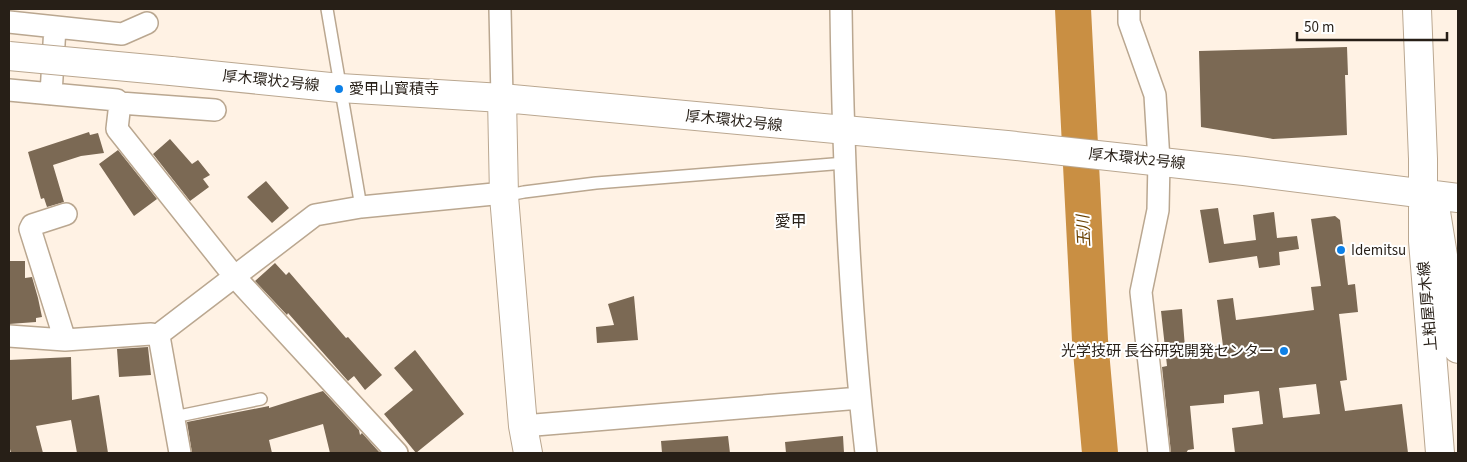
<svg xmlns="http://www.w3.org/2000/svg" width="1467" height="462" viewBox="0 0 1467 462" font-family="'Source Sans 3','Noto Sans JP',sans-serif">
  <rect width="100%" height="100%" fill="#fff2e4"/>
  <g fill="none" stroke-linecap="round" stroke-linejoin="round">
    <path stroke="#c98f43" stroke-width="36" d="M 1073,9 L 1090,340 L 1100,453"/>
  </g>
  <path fill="#7b6954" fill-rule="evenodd" d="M 1347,47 L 1348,75 L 1345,75 L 1347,135 L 1273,139 L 1201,127 L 1199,51 Z
    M 89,132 L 90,135 L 98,133 L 104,153 L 81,156 L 53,165 L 64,202 L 47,207 L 44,198 L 41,199 L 28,152 Z
    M 170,139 L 192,164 L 198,160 L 210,175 L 203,179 L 209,187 L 190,201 L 153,154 Z
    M 118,150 L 157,199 L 134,216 L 99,164 Z
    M 266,181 L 289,208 L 272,223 L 247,197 Z
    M 1218,208 L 1224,244 L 1256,240 L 1253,215 L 1274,212 L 1277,238 L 1297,236 L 1299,249 L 1279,252 L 1280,265 L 1259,268 L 1257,256 L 1209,263 L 1200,210 Z
    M 1335,216 L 1340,220 L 1348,285 L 1355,284 L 1358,312 L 1339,314 L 1347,380 L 1340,381 L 1345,411 L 1402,404 L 1408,453 L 1235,453 L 1232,428 L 1263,424 L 1259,391 L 1224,395 L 1224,403 L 1190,406 L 1194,449 L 1188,450 L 1186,453 L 1171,453 L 1162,367 L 1167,366 L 1161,311 L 1182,309 L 1185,348 L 1223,346 L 1217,300 L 1233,298 L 1236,320 L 1314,310 L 1311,287 L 1321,286 L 1311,219 ZM 1316,384 L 1320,414 L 1283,418 L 1279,388 Z
    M 9,261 L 25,261 L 25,278 L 32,277 L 38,298 L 42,317 L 36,318 L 36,322 L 9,324 Z
    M 275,263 L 286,275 L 289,272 L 346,338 L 348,337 L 382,375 L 365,390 L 354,376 L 348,381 L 288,313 L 287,315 L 255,281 Z
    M 634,296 L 638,340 L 597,343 L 596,327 L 614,325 L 608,304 Z
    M 148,347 L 151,375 L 119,377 L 117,349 Z
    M 415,350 L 464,414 L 416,453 L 384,414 L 413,390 L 394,368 Z
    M 71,357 L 72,400 L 99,395 L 108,453 L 77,453 L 71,420 L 36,426 L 43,453 L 11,453 L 9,445 L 9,360 Z
    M 323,391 L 359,430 L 360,435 L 362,433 L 380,453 L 330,453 L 323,424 L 269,440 L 272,453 L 192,453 L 187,422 L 269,406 L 269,408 Z
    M 728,436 L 730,453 L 662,453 L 661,441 Z
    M 843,436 L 844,453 L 786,453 L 785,442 Z"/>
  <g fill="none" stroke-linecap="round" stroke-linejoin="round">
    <defs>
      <path id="lane" d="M 327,9 L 361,207
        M 504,196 L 524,192 L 596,183 L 845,163
        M 174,417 L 261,399"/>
      <path id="street" d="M 500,9 L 502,98
        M 841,9 C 843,157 849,306 866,453
        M 1129,9 L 1129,22 L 1155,95 L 1159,161 L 1158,210 L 1141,292 L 1159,453
        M 9,22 L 122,34 L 147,23
        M 9,90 L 117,100 L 120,103 L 117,129 L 234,276 L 397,453
        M 51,94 L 55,27
        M 120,103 L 215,110
        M 9,336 L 65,340 L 151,334 L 159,336
        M 65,340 L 30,229 L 32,225 L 66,214
        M 523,426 L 860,398
        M 180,453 L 159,336 L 162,332 L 315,215 L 361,207 L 504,193"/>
      <path id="secondary" d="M 1417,9 L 1423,159 L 1423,241 L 1440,453
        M 171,71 L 340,88 L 502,98 L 1007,145 L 1244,171 L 1458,198
        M 502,98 L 504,196 L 523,426 L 528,453
        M 1436,212 L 1458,349"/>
    </defs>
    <use href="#lane" stroke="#baa790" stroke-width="14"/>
    <use href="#street" stroke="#baa790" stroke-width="24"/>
    <use href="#secondary" stroke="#baa790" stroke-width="30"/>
    <use href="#lane" stroke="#fff" stroke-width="11"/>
    <use href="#street" stroke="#fff" stroke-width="21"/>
    <use href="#secondary" stroke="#fff" stroke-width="28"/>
    <defs>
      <path id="secondary-bridge" d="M 9,56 L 171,71"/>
    </defs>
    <use href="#secondary-bridge" stroke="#baa790" stroke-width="30" stroke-linecap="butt"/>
    <use href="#secondary-bridge" stroke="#fff" stroke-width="28"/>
  </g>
  <g fill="#0d80e7" stroke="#fff" stroke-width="2">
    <circle cx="339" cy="89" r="5"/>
    <circle cx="1341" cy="250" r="5"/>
    <circle cx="1284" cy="351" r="5"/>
  </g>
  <g text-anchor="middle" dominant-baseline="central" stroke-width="4" stroke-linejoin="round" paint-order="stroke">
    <g font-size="15" fill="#271f17" stroke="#fff">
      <text transform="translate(271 81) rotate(6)">厚木環状2号線</text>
      <text transform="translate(734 121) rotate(6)">厚木環状2号線</text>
      <text transform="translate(1137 159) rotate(6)">厚木環状2号線</text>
      <text transform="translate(1428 306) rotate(-95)">上粕屋厚木線</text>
    </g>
    <g font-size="15" fill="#271f17" stroke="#fff" text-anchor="start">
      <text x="349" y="89">愛甲山寳積寺</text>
      <text x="1351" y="250">Idemitsu</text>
      <text x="1274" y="351" text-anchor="end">光学技研 長谷研究開発センター</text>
    </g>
    <g font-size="16" fill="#271f17" stroke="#fff">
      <text x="791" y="222">愛甲</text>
    </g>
    <g font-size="16" font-style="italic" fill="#6b4305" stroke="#fff">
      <text transform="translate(1084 231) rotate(-93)">玉川</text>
    </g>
  </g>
  <rect width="1467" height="462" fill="none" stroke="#271f17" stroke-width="20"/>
  <path d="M1297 32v8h150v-8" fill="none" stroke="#271f17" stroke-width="2.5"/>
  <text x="1304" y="32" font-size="15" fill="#271f17" stroke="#ffffff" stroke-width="4" paint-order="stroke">50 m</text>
</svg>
